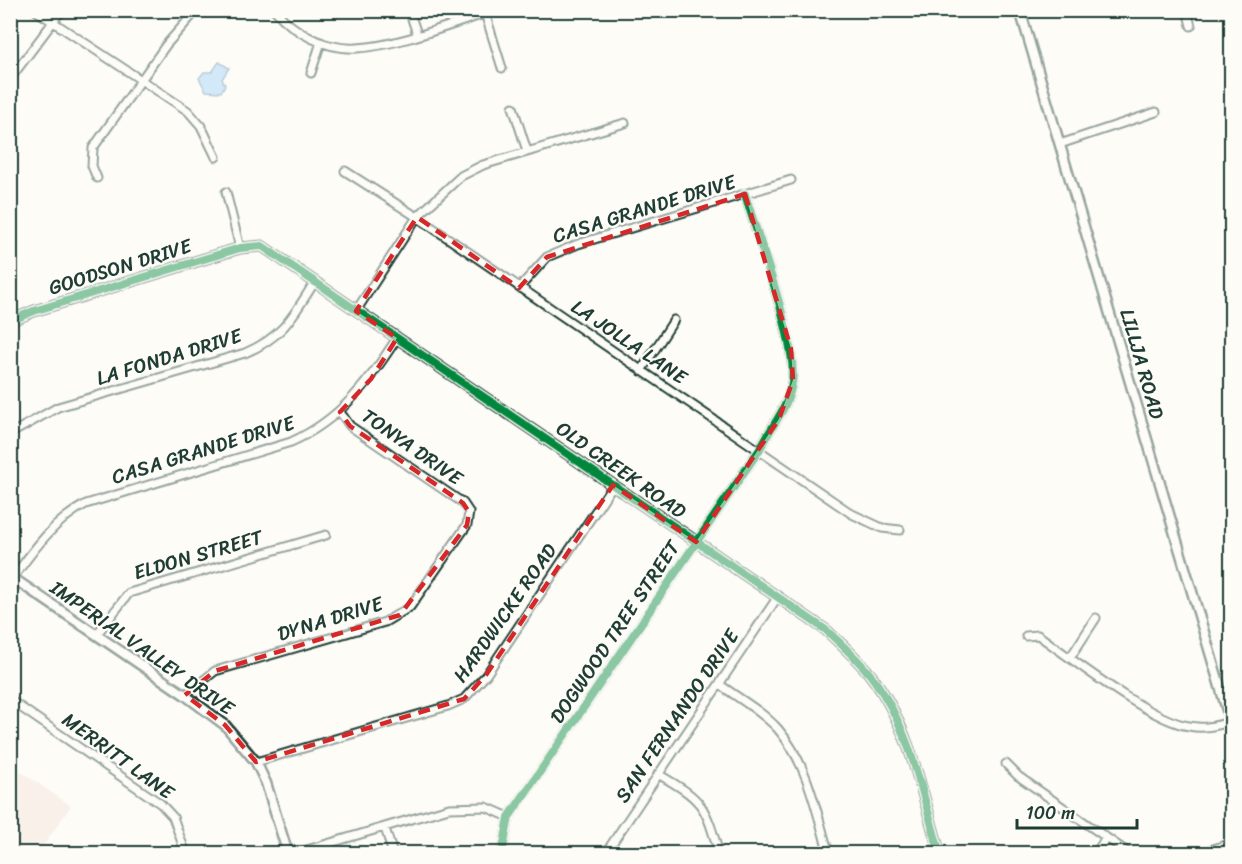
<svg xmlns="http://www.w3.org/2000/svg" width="1242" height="864" viewBox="0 0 1242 864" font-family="Sriracha,sans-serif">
  <rect width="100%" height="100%" fill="#fdfcf7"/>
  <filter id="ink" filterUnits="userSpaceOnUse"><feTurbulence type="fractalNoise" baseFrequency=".0167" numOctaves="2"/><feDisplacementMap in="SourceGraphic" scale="12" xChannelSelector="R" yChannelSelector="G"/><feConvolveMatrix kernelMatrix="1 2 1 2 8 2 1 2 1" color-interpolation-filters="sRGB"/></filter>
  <g filter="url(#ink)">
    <path fill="#f3e2da" d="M 10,764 L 71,806 L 38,853 L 11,853 Z"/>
    <path fill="#9fd3fd" stroke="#6c97ad" stroke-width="1.5" d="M 219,62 L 229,68 L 222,79 L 225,85 L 221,92 L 206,91 L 199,78 L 204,72 L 212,72 Z"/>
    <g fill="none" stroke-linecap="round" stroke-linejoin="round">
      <defs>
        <path id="minor" d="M 35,10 L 188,111 L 201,126 L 216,157
          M 275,10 C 294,33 326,50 357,48 C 398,46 455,23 496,10
          M 409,10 L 417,34
          M 484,10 L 502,68
          M 1187,10 L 1191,26
          M 1021,14 L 1031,10
          M 311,73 L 321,42
          M 10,79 L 62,10
          M 513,107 L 527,151
          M 1060,144 L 1156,112
          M 345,171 L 417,217 L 852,514 L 882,528 L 900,530
          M 97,178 L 92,166 L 93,148 L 166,45 L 197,10
          M 226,192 L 240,248
          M 519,288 L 547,257 L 578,244 L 791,180
          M 356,311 L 417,217 L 461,176 L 483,165 L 625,123
          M 641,371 L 674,320
          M 10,434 L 58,407 L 245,353 C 283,337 293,316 314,283
          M 10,582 C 32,552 52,522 86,504 L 291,442 C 340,420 369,382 397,338
          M 97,634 L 129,593 L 326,535
          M 1026,636 L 1038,635 C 1072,659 1151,721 1189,726 C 1203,729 1216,726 1230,722
          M 1070,658 L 1096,618
          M 719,684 C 738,698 762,711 778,729 C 808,764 816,811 829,854
          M 185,695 L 215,671 L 385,622 L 410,607 L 467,525 L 469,512 L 463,503 L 350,426 L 340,412
          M 10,700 L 161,804 L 173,817 L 186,854
          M 256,762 L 448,706 L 464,699 L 486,675 L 613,485
          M 1006,764 L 1018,776 L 1130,854
          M 658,774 C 703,800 705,804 719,854
          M 385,828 L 393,854
          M 293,854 L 449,808 L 486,807 L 509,817
          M 502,854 L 509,817 L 760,449 C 771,426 788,409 792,383 C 799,347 757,235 745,194
          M 605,854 L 777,598
          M 1095,854 L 1106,838
          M 1197,854 L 1232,843"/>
        <path id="tertiary" d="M 1020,10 L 1232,727
          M 10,321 L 34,311 L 240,248 L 262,246 L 826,630 C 842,645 859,660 872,677 C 910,727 922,794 940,854
          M 10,576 L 185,695 L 225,725 L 256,762 L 266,783 L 288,854"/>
      </defs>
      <use href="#minor" stroke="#1f3d34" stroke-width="11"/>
      <use href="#tertiary" stroke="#1f3d34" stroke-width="13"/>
      <use href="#minor" stroke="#fdfcf7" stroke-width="7"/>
      <use href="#tertiary" stroke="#fdfcf7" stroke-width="8"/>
      <defs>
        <path id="cycleway" d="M 10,321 L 34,311 L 240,248 L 262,246 L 826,630 C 842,645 859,660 872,677 C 910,727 922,794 940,854
          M 502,854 L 509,817 L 760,449 C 771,426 788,409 792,383 C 799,347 757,235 745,194"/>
      </defs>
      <use href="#cycleway" stroke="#fdfcf7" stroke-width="11"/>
      <use href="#cycleway" stroke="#00873e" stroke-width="8"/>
    </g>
  </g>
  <path d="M0 0H1242V864H0ZM 745,194 L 791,349 L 793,380 L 779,419 L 696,542 L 613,485 L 486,675 L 464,699 L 256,762 L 225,725 L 185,695 L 215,671 L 400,615 L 467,525 L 469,512 L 463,503 L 350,426 L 340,412 L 371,379 L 397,338 L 356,311 L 417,217 L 519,288 L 547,257 Z" fill="#fdfcf7" fill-opacity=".55" fill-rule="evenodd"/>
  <path fill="none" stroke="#d62828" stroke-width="4.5" stroke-dasharray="12 8" stroke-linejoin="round" d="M 745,194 L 791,349 L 793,380 L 779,419 L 696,542 L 613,485 L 486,675 L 464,699 L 256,762 L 225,725 L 185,695 L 215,671 L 400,615 L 467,525 L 469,512 L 463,503 L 350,426 L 340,412 L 371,379 L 397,338 L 356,311 L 417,217 L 519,288 L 547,257 Z"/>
  <g text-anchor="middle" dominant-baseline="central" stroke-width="4.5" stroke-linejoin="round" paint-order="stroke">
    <g font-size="20" fill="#1f3d34" stroke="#fdfcf7">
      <text transform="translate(644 209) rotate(-17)">CASA GRANDE DRIVE</text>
      <text transform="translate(120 267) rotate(-17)">GOODSON DRIVE</text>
      <text transform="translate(629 342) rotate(34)">LA JOLLA LANE</text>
      <text transform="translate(169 357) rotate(-17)">LA FONDA DRIVE</text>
      <text transform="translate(1142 364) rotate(74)">LILLJA ROAD</text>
      <text transform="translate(412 447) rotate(35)">TONYA DRIVE</text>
      <text transform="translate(203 450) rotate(-17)">CASA GRANDE DRIVE</text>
      <text transform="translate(621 470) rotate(35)">OLD CREEK ROAD</text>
      <text transform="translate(198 555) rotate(-16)">ELDON STREET</text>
      <text transform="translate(505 613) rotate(-55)">HARDWICKE ROAD</text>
      <text transform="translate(330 619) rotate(-17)">DYNA DRIVE</text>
      <text transform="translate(615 632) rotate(-56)">DOGWOOD TREE STREET</text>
      <text transform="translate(142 648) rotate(35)">IMPERIAL VALLEY DRIVE</text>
      <text transform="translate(677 716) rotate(-56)">SAN FERNANDO DRIVE</text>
      <text transform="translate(118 756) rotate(36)">MERRITT LANE</text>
    </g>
  </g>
  <rect width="1242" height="864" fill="none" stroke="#fdfcf7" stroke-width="36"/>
  <rect x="18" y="18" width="1206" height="828" fill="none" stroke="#1f3d34" stroke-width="2" filter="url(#ink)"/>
  <path d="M1017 819v9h120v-9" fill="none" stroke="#1f3d34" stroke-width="3"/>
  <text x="1026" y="819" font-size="18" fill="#1f3d34" stroke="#fdfcf7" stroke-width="4.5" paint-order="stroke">100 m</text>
</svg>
